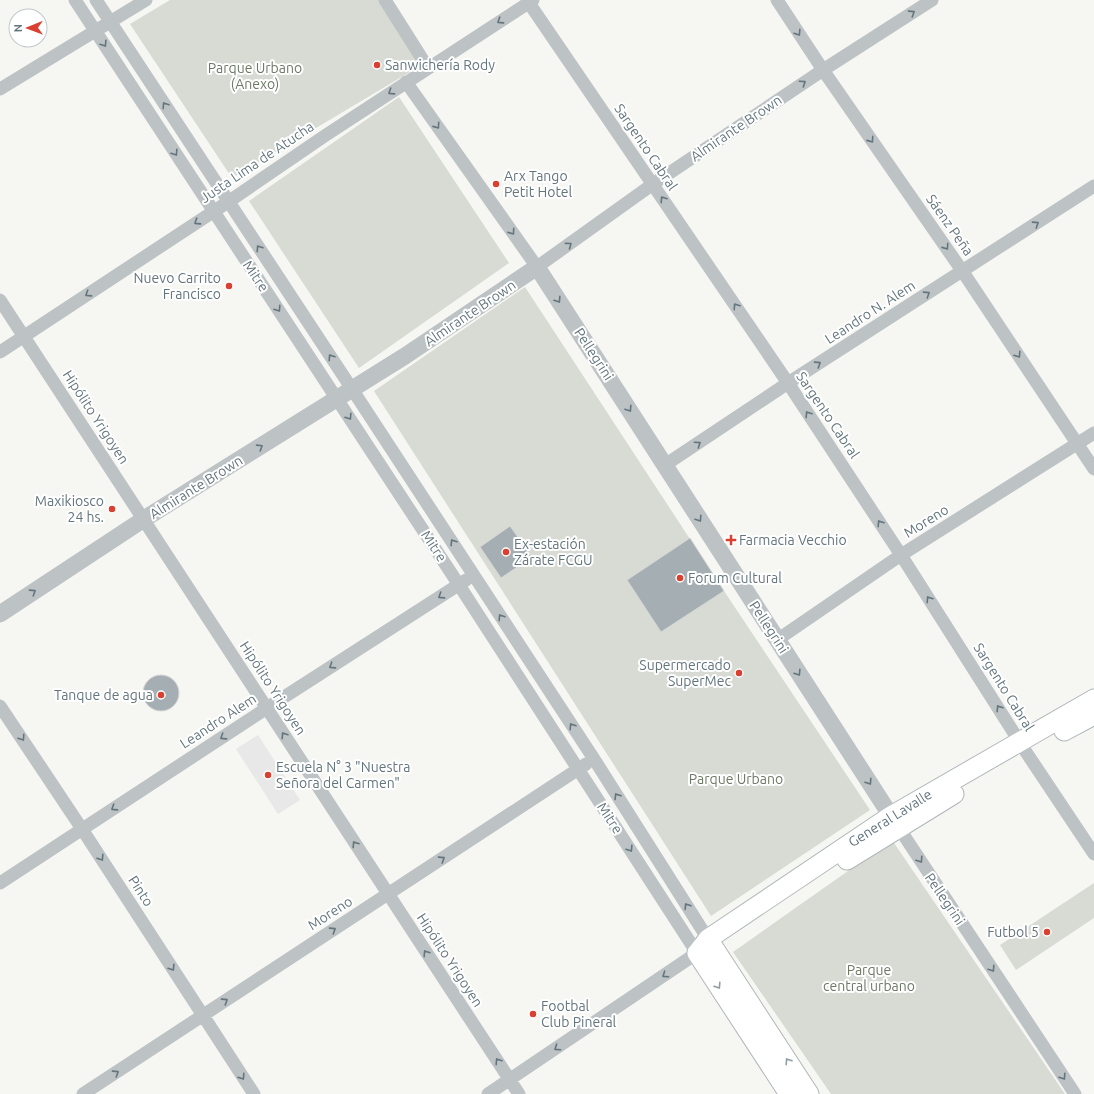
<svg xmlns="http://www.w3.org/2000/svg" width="1094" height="1094" viewBox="0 0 1094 1094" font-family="Ubuntu,sans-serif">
  <rect width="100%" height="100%" fill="#f6f6f3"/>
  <path fill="#e7e8e7" d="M 258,735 L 300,800 L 278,814 L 236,749 Z"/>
  <path fill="#d7dbd3" d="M 170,0 L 383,0 L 425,63 L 232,178 L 130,24 Z
    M 399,97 L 509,263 L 359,368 L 249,201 Z
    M 525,287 L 724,591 L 870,810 L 711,916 L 374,391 Z
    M 892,840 L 1065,1094 L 831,1094 L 733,952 Z
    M 1094,883 L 1094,918 L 1016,970 L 1000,945 Z"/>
  <path fill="#a5afb3" stroke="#d8d7d6" d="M 510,526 L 532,557 L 501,578 L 480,547 Z
    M 690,538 L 724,591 L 661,632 L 627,580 Z
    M143 693a18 18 0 1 1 36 0a18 18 0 1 1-36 0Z"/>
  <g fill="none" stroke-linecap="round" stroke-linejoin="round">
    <defs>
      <path id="secondary" d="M 1064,731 L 1094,715
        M 847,860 L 954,794
        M 708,939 L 809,1094
        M 697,953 L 708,939 L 891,816 L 1094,699
        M 697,953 L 789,1094"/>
    </defs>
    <use href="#secondary" stroke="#b0b7ba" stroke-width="21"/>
    <path stroke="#bdc3c5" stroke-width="13" d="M 75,0 L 459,585 L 697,953 L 488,1094
      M 96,0 L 352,389 L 594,759 L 708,939
      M 385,0 L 428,68
      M 527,0 L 788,383 L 901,555 L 1026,752 L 1094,854
      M 777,0 L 823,70 L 963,272 L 1094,469
      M 406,82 L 537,267 L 653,184 L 823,70 L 932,0
      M 0,89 L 146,0
      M 0,300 L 519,1094
      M 0,352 L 228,202 L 326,135 L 533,0
      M 665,465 L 788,383 L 1094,186
      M 777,640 L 901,555 L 1094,433
      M 0,706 L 82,829 L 254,1094
      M 895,822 L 1075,1094
      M 0,883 L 267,708 L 466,580
      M 83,1094 L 586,764"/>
    <path stroke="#bdc3c5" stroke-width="17" d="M 0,614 L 144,519 L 405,356 L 537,267 L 891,816"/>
    <use href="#secondary" stroke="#fff" stroke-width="19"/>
  </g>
  <defs><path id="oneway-chevron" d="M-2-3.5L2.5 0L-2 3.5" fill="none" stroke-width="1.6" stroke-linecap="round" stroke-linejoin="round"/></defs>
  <g stroke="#63757d">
    <use href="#oneway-chevron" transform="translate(912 13) rotate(-33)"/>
    <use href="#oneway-chevron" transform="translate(500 21) rotate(147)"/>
    <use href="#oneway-chevron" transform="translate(798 33) rotate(57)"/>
    <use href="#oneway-chevron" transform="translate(104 44) rotate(57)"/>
    <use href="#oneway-chevron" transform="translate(803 83) rotate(-34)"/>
    <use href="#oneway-chevron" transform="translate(391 92) rotate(147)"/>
    <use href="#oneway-chevron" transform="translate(165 105) rotate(-123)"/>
    <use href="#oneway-chevron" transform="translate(437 126) rotate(55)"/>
    <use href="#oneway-chevron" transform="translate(871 140) rotate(55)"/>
    <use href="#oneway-chevron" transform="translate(175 153) rotate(57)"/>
    <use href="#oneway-chevron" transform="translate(663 199) rotate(-124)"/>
    <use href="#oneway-chevron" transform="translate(197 222) rotate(147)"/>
    <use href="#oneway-chevron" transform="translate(1036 224) rotate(-33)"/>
    <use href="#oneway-chevron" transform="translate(512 232) rotate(55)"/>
    <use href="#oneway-chevron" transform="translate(569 245) rotate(-36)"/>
    <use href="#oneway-chevron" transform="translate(946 247) rotate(55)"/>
    <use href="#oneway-chevron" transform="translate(259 248) rotate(-124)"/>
    <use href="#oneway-chevron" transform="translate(88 294) rotate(147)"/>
    <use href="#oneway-chevron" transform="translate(927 294) rotate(-33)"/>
    <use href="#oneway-chevron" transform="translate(558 300) rotate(57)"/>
    <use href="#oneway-chevron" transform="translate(736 306) rotate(-124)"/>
    <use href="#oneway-chevron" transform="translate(278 309) rotate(56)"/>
    <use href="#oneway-chevron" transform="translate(1018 355) rotate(56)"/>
    <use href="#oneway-chevron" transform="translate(331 357) rotate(-124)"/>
    <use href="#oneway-chevron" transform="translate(818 364) rotate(-33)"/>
    <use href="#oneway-chevron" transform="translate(629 409) rotate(57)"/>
    <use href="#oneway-chevron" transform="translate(808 414) rotate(-123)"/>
    <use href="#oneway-chevron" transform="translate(349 417) rotate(57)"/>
    <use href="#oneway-chevron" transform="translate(698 444) rotate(-34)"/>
    <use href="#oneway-chevron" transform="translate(260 447) rotate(-32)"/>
    <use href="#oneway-chevron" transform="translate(699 519) rotate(57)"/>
    <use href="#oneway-chevron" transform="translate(880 523) rotate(-123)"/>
    <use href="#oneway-chevron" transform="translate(453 542) rotate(-123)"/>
    <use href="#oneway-chevron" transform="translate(33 592) rotate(-33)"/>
    <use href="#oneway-chevron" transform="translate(441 596) rotate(147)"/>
    <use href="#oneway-chevron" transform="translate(929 599) rotate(-123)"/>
    <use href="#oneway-chevron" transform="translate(501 617) rotate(-123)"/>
    <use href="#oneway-chevron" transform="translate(332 666) rotate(147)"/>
    <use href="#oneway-chevron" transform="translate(798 673) rotate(57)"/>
    <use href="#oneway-chevron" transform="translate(999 708) rotate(-123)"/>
    <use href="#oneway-chevron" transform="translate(572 726) rotate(-123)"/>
    <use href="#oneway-chevron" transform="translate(284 735) rotate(-123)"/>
    <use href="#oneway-chevron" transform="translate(223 737) rotate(147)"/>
    <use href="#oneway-chevron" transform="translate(22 738) rotate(56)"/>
    <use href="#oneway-chevron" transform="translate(869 782) rotate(57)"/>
    <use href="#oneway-chevron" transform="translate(617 796) rotate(-122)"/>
    <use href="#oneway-chevron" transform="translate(114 808) rotate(147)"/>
    <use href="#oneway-chevron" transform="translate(355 844) rotate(-123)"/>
    <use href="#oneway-chevron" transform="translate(630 849) rotate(57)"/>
    <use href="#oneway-chevron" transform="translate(101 858) rotate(57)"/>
    <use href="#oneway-chevron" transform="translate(442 859) rotate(-33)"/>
    <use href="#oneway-chevron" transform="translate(920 860) rotate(56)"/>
    <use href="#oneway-chevron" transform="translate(687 906) rotate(-122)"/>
    <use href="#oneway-chevron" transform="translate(333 930) rotate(-33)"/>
    <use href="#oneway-chevron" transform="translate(426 953) rotate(-123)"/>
    <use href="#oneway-chevron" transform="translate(172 968) rotate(57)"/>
    <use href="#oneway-chevron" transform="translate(992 969) rotate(56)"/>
    <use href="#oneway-chevron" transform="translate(665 975) rotate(146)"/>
    <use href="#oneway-chevron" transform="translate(225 1001) rotate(-33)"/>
    <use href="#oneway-chevron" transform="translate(557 1048) rotate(146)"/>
    <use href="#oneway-chevron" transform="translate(498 1061) rotate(-123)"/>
    <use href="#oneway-chevron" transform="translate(116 1073) rotate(-33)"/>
    <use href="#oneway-chevron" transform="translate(242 1077) rotate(57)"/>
    <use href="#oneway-chevron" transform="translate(1063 1077) rotate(56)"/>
  </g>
  <g stroke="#929ea4">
    <use href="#oneway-chevron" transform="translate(718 986) rotate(57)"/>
    <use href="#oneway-chevron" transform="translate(788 1061) rotate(-123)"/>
  </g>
  <g fill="#da3f30" stroke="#fff" stroke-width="1.5">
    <circle cx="377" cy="65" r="4"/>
    <circle cx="496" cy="184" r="4"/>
    <circle cx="229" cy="286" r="4"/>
    <circle cx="112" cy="509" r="4"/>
    <path d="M729 534h4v4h4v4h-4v4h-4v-4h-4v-4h4z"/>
    <circle cx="506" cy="552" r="4"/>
    <circle cx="680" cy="578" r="4"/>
    <circle cx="739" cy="673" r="4"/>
    <circle cx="161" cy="695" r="4"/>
    <circle cx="268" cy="775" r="4"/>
    <circle cx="1047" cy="932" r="4"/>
    <circle cx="533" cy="1014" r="4"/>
  </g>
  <g text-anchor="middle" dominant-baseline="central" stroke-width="4" stroke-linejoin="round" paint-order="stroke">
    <g font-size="14" fill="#63757d" stroke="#fff" text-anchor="start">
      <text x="385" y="65">Sanwichería Rody</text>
      <text x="504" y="176">Arx Tango<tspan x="504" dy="16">Petit Hotel</tspan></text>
      <text x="221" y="278" text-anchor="end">Nuevo Carrito<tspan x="221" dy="16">Francisco</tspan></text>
      <text x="104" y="501" text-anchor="end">Maxikiosco<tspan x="104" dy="16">24 hs.</tspan></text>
      <text x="739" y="540">Farmacia Vecchio</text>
      <text x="514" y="544">Ex-estación<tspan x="514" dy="16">Zárate FCGU</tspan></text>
      <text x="688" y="578">Forum Cultural</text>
      <text x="731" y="665" text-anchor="end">Supermercado<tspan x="731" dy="16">SuperMec</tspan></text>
      <text x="153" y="695" text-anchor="end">Tanque de agua</text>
      <text x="276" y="767">Escuela N° 3 "Nuestra<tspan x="276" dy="16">Señora del Carmen"</tspan></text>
      <text x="1039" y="932" text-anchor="end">Futbol 5</text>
      <text x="541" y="1006">Footbal<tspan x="541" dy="16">Club Pineral</tspan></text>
    </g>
    <g font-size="14" fill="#6c7a65" stroke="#fff">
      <text x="255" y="68">Parque Urbano<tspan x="255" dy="16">(Anexo)</tspan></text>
      <text x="736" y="779">Parque Urbano</text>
      <text x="869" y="970">Parque<tspan x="869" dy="16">central urbano</tspan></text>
    </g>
    <g font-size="14" fill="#63757d" stroke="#fff">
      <text transform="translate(736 128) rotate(-34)">Almirante Brown</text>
      <text transform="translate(646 147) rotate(56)">Sargento Cabral</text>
      <text transform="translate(257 162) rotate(-34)">Justa Lima de Atucha</text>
      <text transform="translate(950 225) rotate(55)">Sáenz Peña</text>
      <text transform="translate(256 276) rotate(56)">Mitre</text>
      <text transform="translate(870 312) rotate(-33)">Leandro N. Alem</text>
      <text transform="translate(470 313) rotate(-34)">Almirante Brown</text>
      <text transform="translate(594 354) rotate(57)">Pellegrini</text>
      <text transform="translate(828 415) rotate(56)">Sargento Cabral</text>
      <text transform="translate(96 417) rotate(57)">Hipólito Yrigoyen</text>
      <text transform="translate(196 487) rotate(-32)">Almirante Brown</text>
      <text transform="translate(926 521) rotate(-32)">Moreno</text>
      <text transform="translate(434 546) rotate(57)">Mitre</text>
      <text transform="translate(769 627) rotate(57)">Pellegrini</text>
      <text transform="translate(1004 687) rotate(58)">Sargento Cabral</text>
      <text transform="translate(273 688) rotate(57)">Hipólito Yrigoyen</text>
      <text transform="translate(218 721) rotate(-33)">Leandro Alem</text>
      <text transform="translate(610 818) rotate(57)">Mitre</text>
      <text transform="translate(890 818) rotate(-32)">General Lavalle</text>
      <text transform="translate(141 891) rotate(57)">Pinto</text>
      <text transform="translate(945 899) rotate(56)">Pellegrini</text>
      <text transform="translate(330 913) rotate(-33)">Moreno</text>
      <text transform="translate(450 960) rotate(57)">Hipólito Yrigoyen</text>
    </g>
  </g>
  <g transform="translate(28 28) rotate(269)"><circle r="19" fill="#ffffff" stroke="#c1c8cb"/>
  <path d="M0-3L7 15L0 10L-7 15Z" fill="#da3f30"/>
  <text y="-6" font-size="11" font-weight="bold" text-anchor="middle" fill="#63757d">N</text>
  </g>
</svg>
